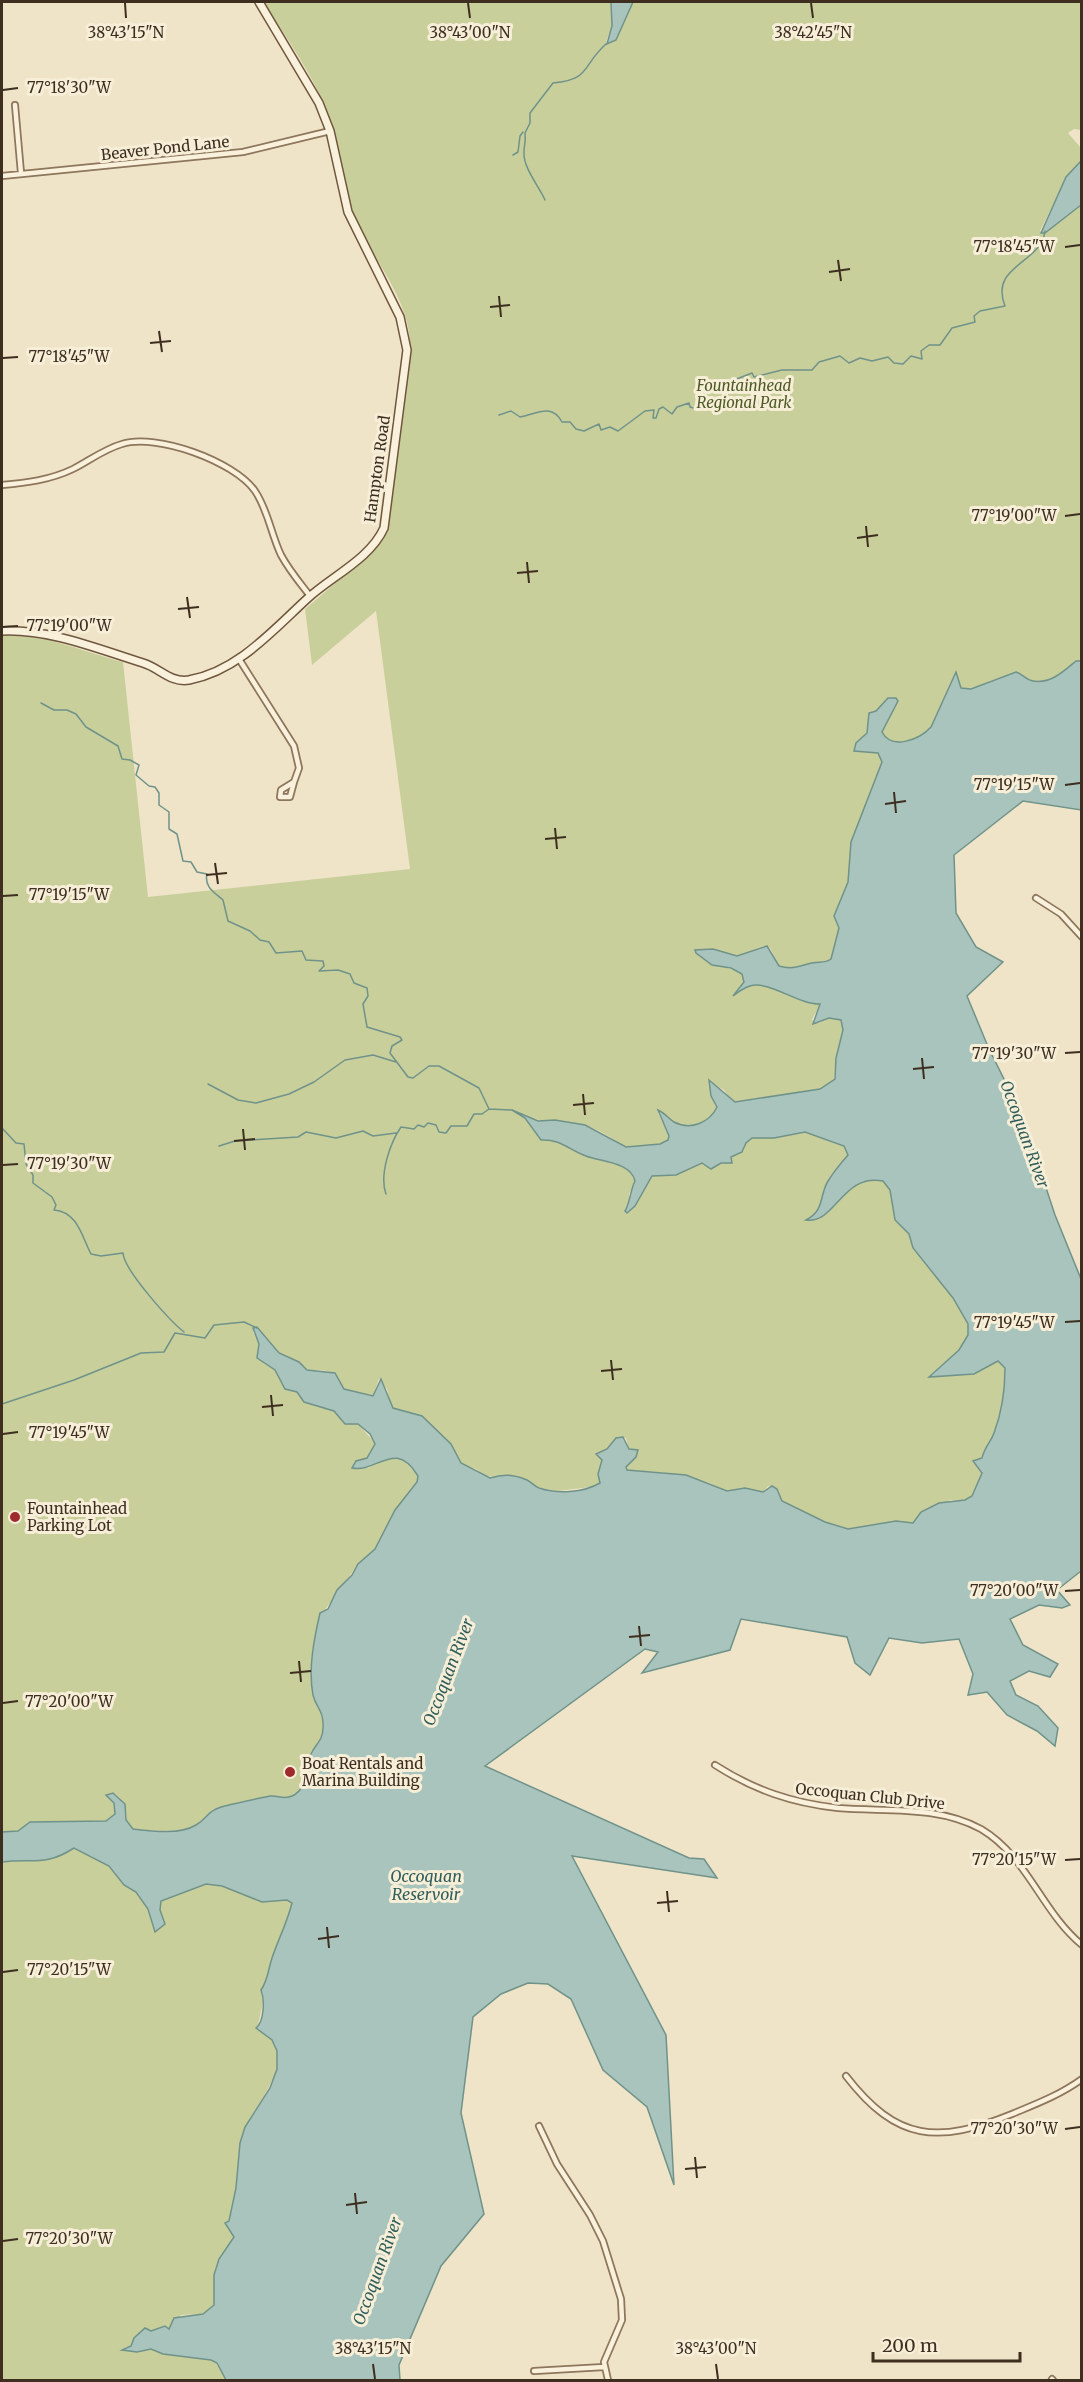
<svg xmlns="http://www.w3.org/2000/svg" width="1083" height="2382" viewBox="0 0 1083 2382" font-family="Merriweather,serif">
  <rect width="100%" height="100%" fill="#f0e4c8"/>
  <path fill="#c9cf9b" d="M 264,2 L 611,2 L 612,26 L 606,42 L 621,29 L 633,2 L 1081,2 L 1081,130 L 1074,129 L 1068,133 L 1081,148 L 1081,161 L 1066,178 L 1040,231 L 1045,233 L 1081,204 L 1081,661 L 1076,661 C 1064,671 1051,684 1034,681 C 1021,679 1025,672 1007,676 C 992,678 980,688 965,689 L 961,688 L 956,673 L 931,727 C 920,739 892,751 882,732 L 898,701 L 888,698 L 876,711 L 871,712 L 867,733 L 856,743 L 854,751 L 878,753 L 882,762 L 851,842 L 848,882 L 834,916 L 839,928 L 832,959 C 824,964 820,961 813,963 C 799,966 794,970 779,966 L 770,948 L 764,946 L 737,956 L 713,949 L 695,950 C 704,966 727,965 742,974 L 744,982 L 733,995 C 739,992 744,988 750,986 C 769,980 798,1005 820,1004 L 812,1020 L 819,1023 L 829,1018 L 841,1020 L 843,1030 L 833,1083 L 820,1089 L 735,1102 L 732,1102 L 724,1090 L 716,1086 L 712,1099 L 717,1107 C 710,1122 691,1131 675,1122 C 668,1119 667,1114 658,1113 L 669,1136 L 668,1140 L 660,1144 L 626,1147 C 613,1139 599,1129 583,1125 C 563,1119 541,1125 523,1114 L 541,1140 L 561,1141 L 577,1152 L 616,1163 L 630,1172 L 635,1181 L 629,1194 L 629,1205 L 652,1176 L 676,1175 L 703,1163 L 711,1169 L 744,1150 L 746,1143 L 752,1138 L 774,1138 L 805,1132 L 844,1146 L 848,1154 C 841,1164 832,1171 827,1182 C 820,1196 825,1211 807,1219 C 839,1221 843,1174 883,1181 L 890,1190 L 895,1220 L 909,1234 L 913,1249 L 953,1298 L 968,1324 L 968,1335 L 959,1350 L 929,1377 L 974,1374 L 998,1361 L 1005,1368 C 1005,1392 1002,1411 994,1433 C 991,1442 985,1446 982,1458 L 978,1460 L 982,1473 L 972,1496 L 965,1501 L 951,1500 L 921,1512 L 913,1523 L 896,1521 L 848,1529 L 825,1522 L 782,1501 L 777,1489 L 768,1486 L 763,1492 L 745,1488 L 727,1491 L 707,1482 L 661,1472 L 627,1470 L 626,1467 L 636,1457 L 636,1449 L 629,1449 L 626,1438 L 616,1438 C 605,1452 596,1465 600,1483 L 591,1487 L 557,1491 L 536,1487 L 529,1480 L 485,1476 L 476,1469 L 461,1464 L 451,1444 L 422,1416 L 392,1408 L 387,1389 L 379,1379 L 373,1396 L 344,1389 C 329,1369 335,1371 308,1370 L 299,1362 L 279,1353 L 257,1327 L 253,1332 L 259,1344 L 257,1358 L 275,1370 L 288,1390 L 297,1392 L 304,1402 L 334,1411 L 345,1424 L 358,1424 L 376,1444 L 367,1458 L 356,1461 L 352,1469 L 368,1468 L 385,1458 L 396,1458 L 403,1460 L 418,1475 L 417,1482 L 395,1510 L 375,1549 L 358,1564 L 319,1618 L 312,1651 L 312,1681 L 314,1699 L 321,1706 L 323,1732 L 319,1744 L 312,1750 L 303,1786 L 295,1796 L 286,1798 L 273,1796 L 213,1809 L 198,1824 L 188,1829 L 162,1831 L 133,1829 L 126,1820 C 128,1809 123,1798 113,1793 L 107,1795 L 114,1803 L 115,1814 L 106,1821 L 30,1822 L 19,1831 L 2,1832 L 2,635 C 45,634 81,651 123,662 L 148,897 L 410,869 L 376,611 L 312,665 L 305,609 L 374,550 L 388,527 L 410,350 C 412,301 373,261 355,218 C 341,185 341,149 329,116 C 314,76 286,38 264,2 Z
    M 74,1848 L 109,1866 L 124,1885 L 136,1892 L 148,1909 L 154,1931 L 165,1924 L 160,1910 L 161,1901 L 206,1884 L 222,1886 L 262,1902 L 287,1900 L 292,1903 C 287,1922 278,1940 272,1958 C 268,1970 268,1980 261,1990 L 263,2002 L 257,2030 C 307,2046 258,2101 247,2124 C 244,2129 241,2139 240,2145 C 237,2159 239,2173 237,2187 C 235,2201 230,2214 227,2228 L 234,2237 L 219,2259 L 214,2275 L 214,2305 L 203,2314 L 181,2315 L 169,2329 L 165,2326 L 134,2338 L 131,2346 L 122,2349 L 137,2352 L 151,2349 L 163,2354 L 211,2360 L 216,2363 L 226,2380 L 2,2380 L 2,1862 C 31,1858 47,1866 74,1848 Z"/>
  <path fill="#a9c4bc" stroke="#6f938a" stroke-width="1.5" d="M 611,2 L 633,2 L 616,40 L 607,44 L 612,26 Z
    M 1081,161 L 1081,205 L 1045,233 L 1041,233 L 1066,177 Z
    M 1076,661 L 1082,661 L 1081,810 L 1023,801 L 954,855 L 956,913 L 976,947 L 1003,962 L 967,996 L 989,1049 L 1022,1115 L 1055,1215 L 1081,1279 L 1081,1571 L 1057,1590 L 1070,1605 L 1062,1608 L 1039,1605 L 1010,1619 L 1023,1645 L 1058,1664 L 1050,1677 L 1029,1671 L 1010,1681 L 1016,1695 L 1038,1706 L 1058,1728 L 1055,1746 L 1037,1731 L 1007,1715 L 987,1692 L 968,1695 L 973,1674 L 959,1639 L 922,1643 L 889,1638 L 870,1675 L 855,1663 L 847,1637 L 741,1619 L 730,1650 L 642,1673 L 658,1652 L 645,1649 L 485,1766 L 689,1858 L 704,1859 L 717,1878 L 572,1856 L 666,2035 L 674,2185 L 647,2107 L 603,2070 L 571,1999 L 548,1984 L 528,1983 L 501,1994 L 473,2017 L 461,2113 L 484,2214 L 441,2266 L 399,2365 L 400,2380 L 226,2380 L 217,2363 L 211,2360 L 163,2354 L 151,2349 L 137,2352 L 122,2350 L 131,2346 L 134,2338 L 145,2328 L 151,2331 L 165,2326 L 169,2329 L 174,2318 L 203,2314 L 214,2305 L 214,2275 L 219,2259 L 234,2237 L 225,2223 L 229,2221 L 236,2188 L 240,2143 L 245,2127 L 270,2088 L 277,2069 L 277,2051 L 272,2040 L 256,2028 C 264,2022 265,2000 261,1990 C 268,1980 268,1970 272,1958 C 278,1940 287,1923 292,1903 L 287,1900 L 262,1902 L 222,1886 L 206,1884 L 161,1901 L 160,1910 L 165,1924 L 155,1932 L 148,1909 L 136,1892 L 124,1885 L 109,1866 L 74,1848 C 45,1867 32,1858 2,1862 L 2,1832 L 18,1831 L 30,1822 L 106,1821 L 115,1814 L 114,1803 L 106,1795 L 113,1793 L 125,1804 L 126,1820 L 133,1829 C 150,1831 180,1835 196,1825 C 210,1817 205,1811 225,1806 C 240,1802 256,1799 270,1796 C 278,1795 283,1800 292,1796 C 309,1789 304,1766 312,1752 C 316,1744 323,1740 323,1728 C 324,1710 316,1708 313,1695 C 308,1669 314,1639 320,1613 L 328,1609 L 337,1590 L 352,1575 L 358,1564 L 375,1549 L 395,1510 L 417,1482 L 418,1476 C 395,1438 378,1473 352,1468 L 356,1461 L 367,1458 L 375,1444 L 370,1434 L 358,1424 L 345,1424 L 334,1411 L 304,1402 L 297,1392 L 285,1389 L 275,1370 L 257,1358 L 259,1344 L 253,1328 L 257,1327 L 279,1353 L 299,1362 L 307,1370 L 335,1373 L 344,1389 L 373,1396 L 381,1379 L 393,1408 L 422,1416 L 451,1444 L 461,1463 L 490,1478 C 503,1474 513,1474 527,1480 C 531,1482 534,1486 539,1488 C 557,1494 583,1493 600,1483 L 598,1474 L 602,1460 L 596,1454 L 607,1449 L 616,1438 L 623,1437 L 629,1449 L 638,1450 L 636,1457 L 626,1467 L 627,1470 L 686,1475 L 727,1491 L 745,1488 L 763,1492 L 772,1486 L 777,1489 L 782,1501 L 825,1522 L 848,1529 L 896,1521 L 913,1523 L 921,1512 L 939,1503 L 965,1500 L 972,1496 L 982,1473 L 973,1461 L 982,1458 C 985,1446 991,1442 994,1433 C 1002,1412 1005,1392 1005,1368 L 998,1361 L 974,1374 L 929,1377 L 959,1350 L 968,1335 L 968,1324 L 953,1298 L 913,1248 L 909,1234 L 895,1220 L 890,1190 L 883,1181 C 842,1173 836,1224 806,1220 C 825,1210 819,1196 828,1181 C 834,1171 841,1163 848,1155 L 844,1146 L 805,1132 L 774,1138 L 752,1138 L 746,1143 L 742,1152 L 731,1157 L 732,1163 L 721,1163 L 711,1169 L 702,1163 L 676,1175 L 652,1176 L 635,1206 L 627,1213 L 625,1211 C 630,1203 630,1191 635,1181 C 631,1162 601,1162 586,1156 C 569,1150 561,1139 541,1140 L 525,1118 L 512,1110 L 538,1121 L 555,1120 L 585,1125 L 626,1147 L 660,1144 L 668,1140 L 669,1136 L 658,1110 C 665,1113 669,1119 674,1122 C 691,1131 710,1122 717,1107 L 711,1096 L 709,1080 L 735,1102 L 820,1089 L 835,1079 L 836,1058 L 843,1030 L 841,1020 L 829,1018 L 813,1024 L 820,1004 C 799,1005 768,980 750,986 C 744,988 738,992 733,996 L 744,982 L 742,974 L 731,968 L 712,965 L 696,953 L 695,950 L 713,949 L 737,956 L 767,946 L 779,966 C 793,970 799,966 812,963 C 820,961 824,964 831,959 L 839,928 L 834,916 L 848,882 L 851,842 L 882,762 L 878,753 L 854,751 L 856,743 L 867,733 L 869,713 L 876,711 L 888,698 L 896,698 L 898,701 L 882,732 C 892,751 920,739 931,727 L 956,672 L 961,688 L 971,689 L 1016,672 C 1022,674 1027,680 1033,681 C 1051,684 1064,671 1076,661 Z"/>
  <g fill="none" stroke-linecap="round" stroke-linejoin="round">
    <path stroke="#6f938a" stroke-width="1.5" d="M 513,155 L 518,152 L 520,136 L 523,132
      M 545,200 C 539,186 523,168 524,152 C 524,144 526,143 525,133 L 530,123 L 530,113 L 553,83 C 591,80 582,65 606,44
      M 499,415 L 511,411 L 520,417 C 535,415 551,402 562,422 L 570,422 L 576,429 L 584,431 L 599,424 L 601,430 L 610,427 L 618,431 L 645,411 L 654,410 L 653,418 L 656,418 L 659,409 L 663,407 L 672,414 L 677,407 L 689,403 L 690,407 C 701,411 723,404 728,394 L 720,388 L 721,385 L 752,373 L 754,377 L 782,370 L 812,370 L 819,362 L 840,356 L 849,363 L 860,358 L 872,361 L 888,357 L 894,363 L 903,364 L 911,356 L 922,359 L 921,351 L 929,345 L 940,345 L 952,328 L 975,322 L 974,316 L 980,311 L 1005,306 C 989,265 1041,264 1045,231
      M 41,703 L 54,710 L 67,710 L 76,714 L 86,727 L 118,746 L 122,759 L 130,760 L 139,765 L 136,775 L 149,786 L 155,787 L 159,793 L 159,805 L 169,812 L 169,829 L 177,834 L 183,861 L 191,862 L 197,872 L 207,874 C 204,887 214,892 223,900 L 228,921 L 250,931 L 260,940 L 269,942 L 276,953 L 302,951 L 306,960 L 323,961 L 324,966 L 319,971 L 338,970 L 350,974 L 354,983 L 367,988 L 368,996 L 363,1004 L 367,1027 L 400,1037 L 402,1040 L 392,1046 L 390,1053 L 408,1077 L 413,1078 L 429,1066 L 439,1066 L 479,1088 L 489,1109 L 512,1110
      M 208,1084 L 238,1100 L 256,1103 L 289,1094 L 314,1082 L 345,1060 L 373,1055 L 396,1062
      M 2,1128 L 16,1143 L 24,1144 L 26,1164 L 33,1175 L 33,1183 L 52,1197 L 56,1205 L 54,1210 C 78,1212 82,1237 91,1254 L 101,1256 L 123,1253 C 124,1270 169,1320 184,1332
      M 219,1146 L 235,1141 L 298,1137 L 306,1132 L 336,1138 L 363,1131 L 373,1136 L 396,1133
      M 386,1194 C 379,1175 390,1143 401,1127 L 414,1129 L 418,1125 L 424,1127 L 428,1123 L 436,1125 L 439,1132 L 446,1133 L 451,1126 L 467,1126 L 474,1114 L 482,1114 L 489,1109
      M 2,1404 L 74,1380 L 141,1353 L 164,1352 L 175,1333 L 205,1338 L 214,1325 L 244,1322 L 257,1328"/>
    <defs>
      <path id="street" d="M 15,105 L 21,173
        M 2,176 L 243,152 L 330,131
        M 2,485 C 26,483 50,480 73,469 C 89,461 104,449 122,444 C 156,433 234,461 255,491 C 268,510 271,534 281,555 C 289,570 300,583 310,596
        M 239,659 L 294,746 L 299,768 L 294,782
        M 294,782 L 290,797 L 280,797 L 281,790 Z
        M 1036,898 L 1061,914 L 1082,937
        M 715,1765 C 754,1790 792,1803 838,1808 C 886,1812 937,1805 981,1829 C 1028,1857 1041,1911 1082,1945
        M 846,2076 C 897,2142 938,2144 1012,2114 C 1036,2104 1060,2095 1082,2079
        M 539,2126 L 557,2164 L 590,2215 L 603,2241 L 621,2299 L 622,2320 L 604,2362 L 608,2380
        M 534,2371 L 604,2367
        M 1052,2379 L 1053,2380"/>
      <path id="secondary" d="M 2,631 C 50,629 98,649 143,663 C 160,668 170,683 189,680 C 238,671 273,630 308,598 C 332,576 370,559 384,528 L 407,350 L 400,317 L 348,212 L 330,131 L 319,103 L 259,2"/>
    </defs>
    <use href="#street" stroke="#8d765c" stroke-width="8"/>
    <use href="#secondary" stroke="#6f573f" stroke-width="10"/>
    <use href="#street" stroke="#faf1dc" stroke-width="4.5"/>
    <use href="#secondary" stroke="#faf1dc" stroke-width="7"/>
  </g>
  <path fill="none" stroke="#3d2e20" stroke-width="2" d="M 125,3 L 126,18M 468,3 L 470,18M 811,3 L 813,18M 3,90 L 18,88M 1065,247 L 1080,245M 838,260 L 841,281M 829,272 L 850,269M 499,296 L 501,317M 490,307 L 510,305M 159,331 L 162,352M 150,343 L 171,341M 3,358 L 18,357M 1065,516 L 1080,514M 866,526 L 868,547M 857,538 L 878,535M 527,562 L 529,583M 517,573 L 538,571M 187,597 L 190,618M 178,609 L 199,607M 3,627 L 18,626M 1065,785 L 1080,783M 894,792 L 896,813M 885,804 L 906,801M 555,828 L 557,849M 545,839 L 566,837M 215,863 L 218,884M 206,875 L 227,873M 3,896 L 18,895M 1065,1053 L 1080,1052M 922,1058 L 924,1079M 913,1069 L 934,1067M 583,1094 L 585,1115M 573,1105 L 594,1103M 243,1129 L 245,1150M 234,1141 L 255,1139M 3,1165 L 18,1164M 1065,1322 L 1080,1321M 611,1360 L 613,1380M 601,1371 L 622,1369M 271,1395 L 273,1416M 262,1407 L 283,1405M 3,1434 L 18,1432M 1065,1591 L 1080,1590M 639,1626 L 641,1646M 629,1637 L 650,1635M 299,1661 L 301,1682M 290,1673 L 311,1671M 3,1703 L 18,1701M 1065,1860 L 1080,1859M 667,1891 L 669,1912M 657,1903 L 678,1901M 327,1927 L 329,1948M 318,1939 L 339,1936M 3,1972 L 18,1970M 1065,2129 L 1080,2127M 695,2157 L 697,2178M 685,2169 L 706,2167M 355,2193 L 357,2214M 346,2205 L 367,2202M 3,2241 L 18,2239M 373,2364 L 375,2379M 716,2364 L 718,2379"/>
  <g fill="#9e2a2b" stroke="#f7eed8" stroke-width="2">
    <circle cx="15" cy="1517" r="6"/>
    <circle cx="290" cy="1772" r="6"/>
  </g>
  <g text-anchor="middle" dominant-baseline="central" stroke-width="6" stroke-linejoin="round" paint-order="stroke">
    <g font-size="15" fill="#3d2e20" stroke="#f7eed8">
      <text transform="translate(165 148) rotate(-6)">Beaver Pond Lane</text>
      <text transform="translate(377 469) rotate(-82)">Hampton Road</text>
      <text transform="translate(870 1796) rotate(6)">Occoquan Club Drive</text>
    </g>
    <g font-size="15" font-style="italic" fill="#4d5a26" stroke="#f7eed8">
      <text x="744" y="385">Fountainhead<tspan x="744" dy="17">Regional Park</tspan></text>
    </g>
    <g font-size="15" fill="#3d2e20" stroke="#f7eed8" text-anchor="start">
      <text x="27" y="1508">Fountainhead<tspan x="27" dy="17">Parking Lot</tspan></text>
      <text x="302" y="1763">Boat Rentals and<tspan x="302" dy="17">Marina Building</tspan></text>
    </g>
    <g font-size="16" font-style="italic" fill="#2f5d5a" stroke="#f7eed8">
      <text transform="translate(1025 1134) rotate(70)">Occoquan River</text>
      <text transform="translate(448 1672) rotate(-69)">Occoquan River</text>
      <text x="426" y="1876">Occoquan<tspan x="426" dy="18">Reservoir</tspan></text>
      <text transform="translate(377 2271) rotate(-70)">Occoquan River</text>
    </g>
  </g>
  <g font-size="15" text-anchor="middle" fill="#3d2e20" stroke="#f7eed8" stroke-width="6" stroke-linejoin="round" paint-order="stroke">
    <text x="126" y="38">38°43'15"N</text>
    <text x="470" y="38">38°43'00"N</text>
    <text x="813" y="38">38°42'45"N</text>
    <text x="69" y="93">77°18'30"W</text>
    <text x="1014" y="252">77°18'45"W</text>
    <text x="69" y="362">77°18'45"W</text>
    <text x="1014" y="521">77°19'00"W</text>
    <text x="69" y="631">77°19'00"W</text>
    <text x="1014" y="790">77°19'15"W</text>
    <text x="69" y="900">77°19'15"W</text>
    <text x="1014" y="1059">77°19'30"W</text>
    <text x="69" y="1169">77°19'30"W</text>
    <text x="1014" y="1328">77°19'45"W</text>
    <text x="69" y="1438">77°19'45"W</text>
    <text x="1014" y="1596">77°20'00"W</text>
    <text x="69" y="1707">77°20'00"W</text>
    <text x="1014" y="1865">77°20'15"W</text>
    <text x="69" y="1975">77°20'15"W</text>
    <text x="1014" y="2134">77°20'30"W</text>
    <text x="69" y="2244">77°20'30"W</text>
    <text x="373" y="2354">38°43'15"N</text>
    <text x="716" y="2354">38°43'00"N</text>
  </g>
  <rect width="1083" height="2382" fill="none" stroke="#3d2e20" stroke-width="6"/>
  <path d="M873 2352v9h147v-9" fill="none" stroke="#3d2e20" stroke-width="3"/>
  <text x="882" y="2352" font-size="18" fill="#3d2e20" stroke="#f7eed8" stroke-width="4.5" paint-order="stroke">200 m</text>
</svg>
